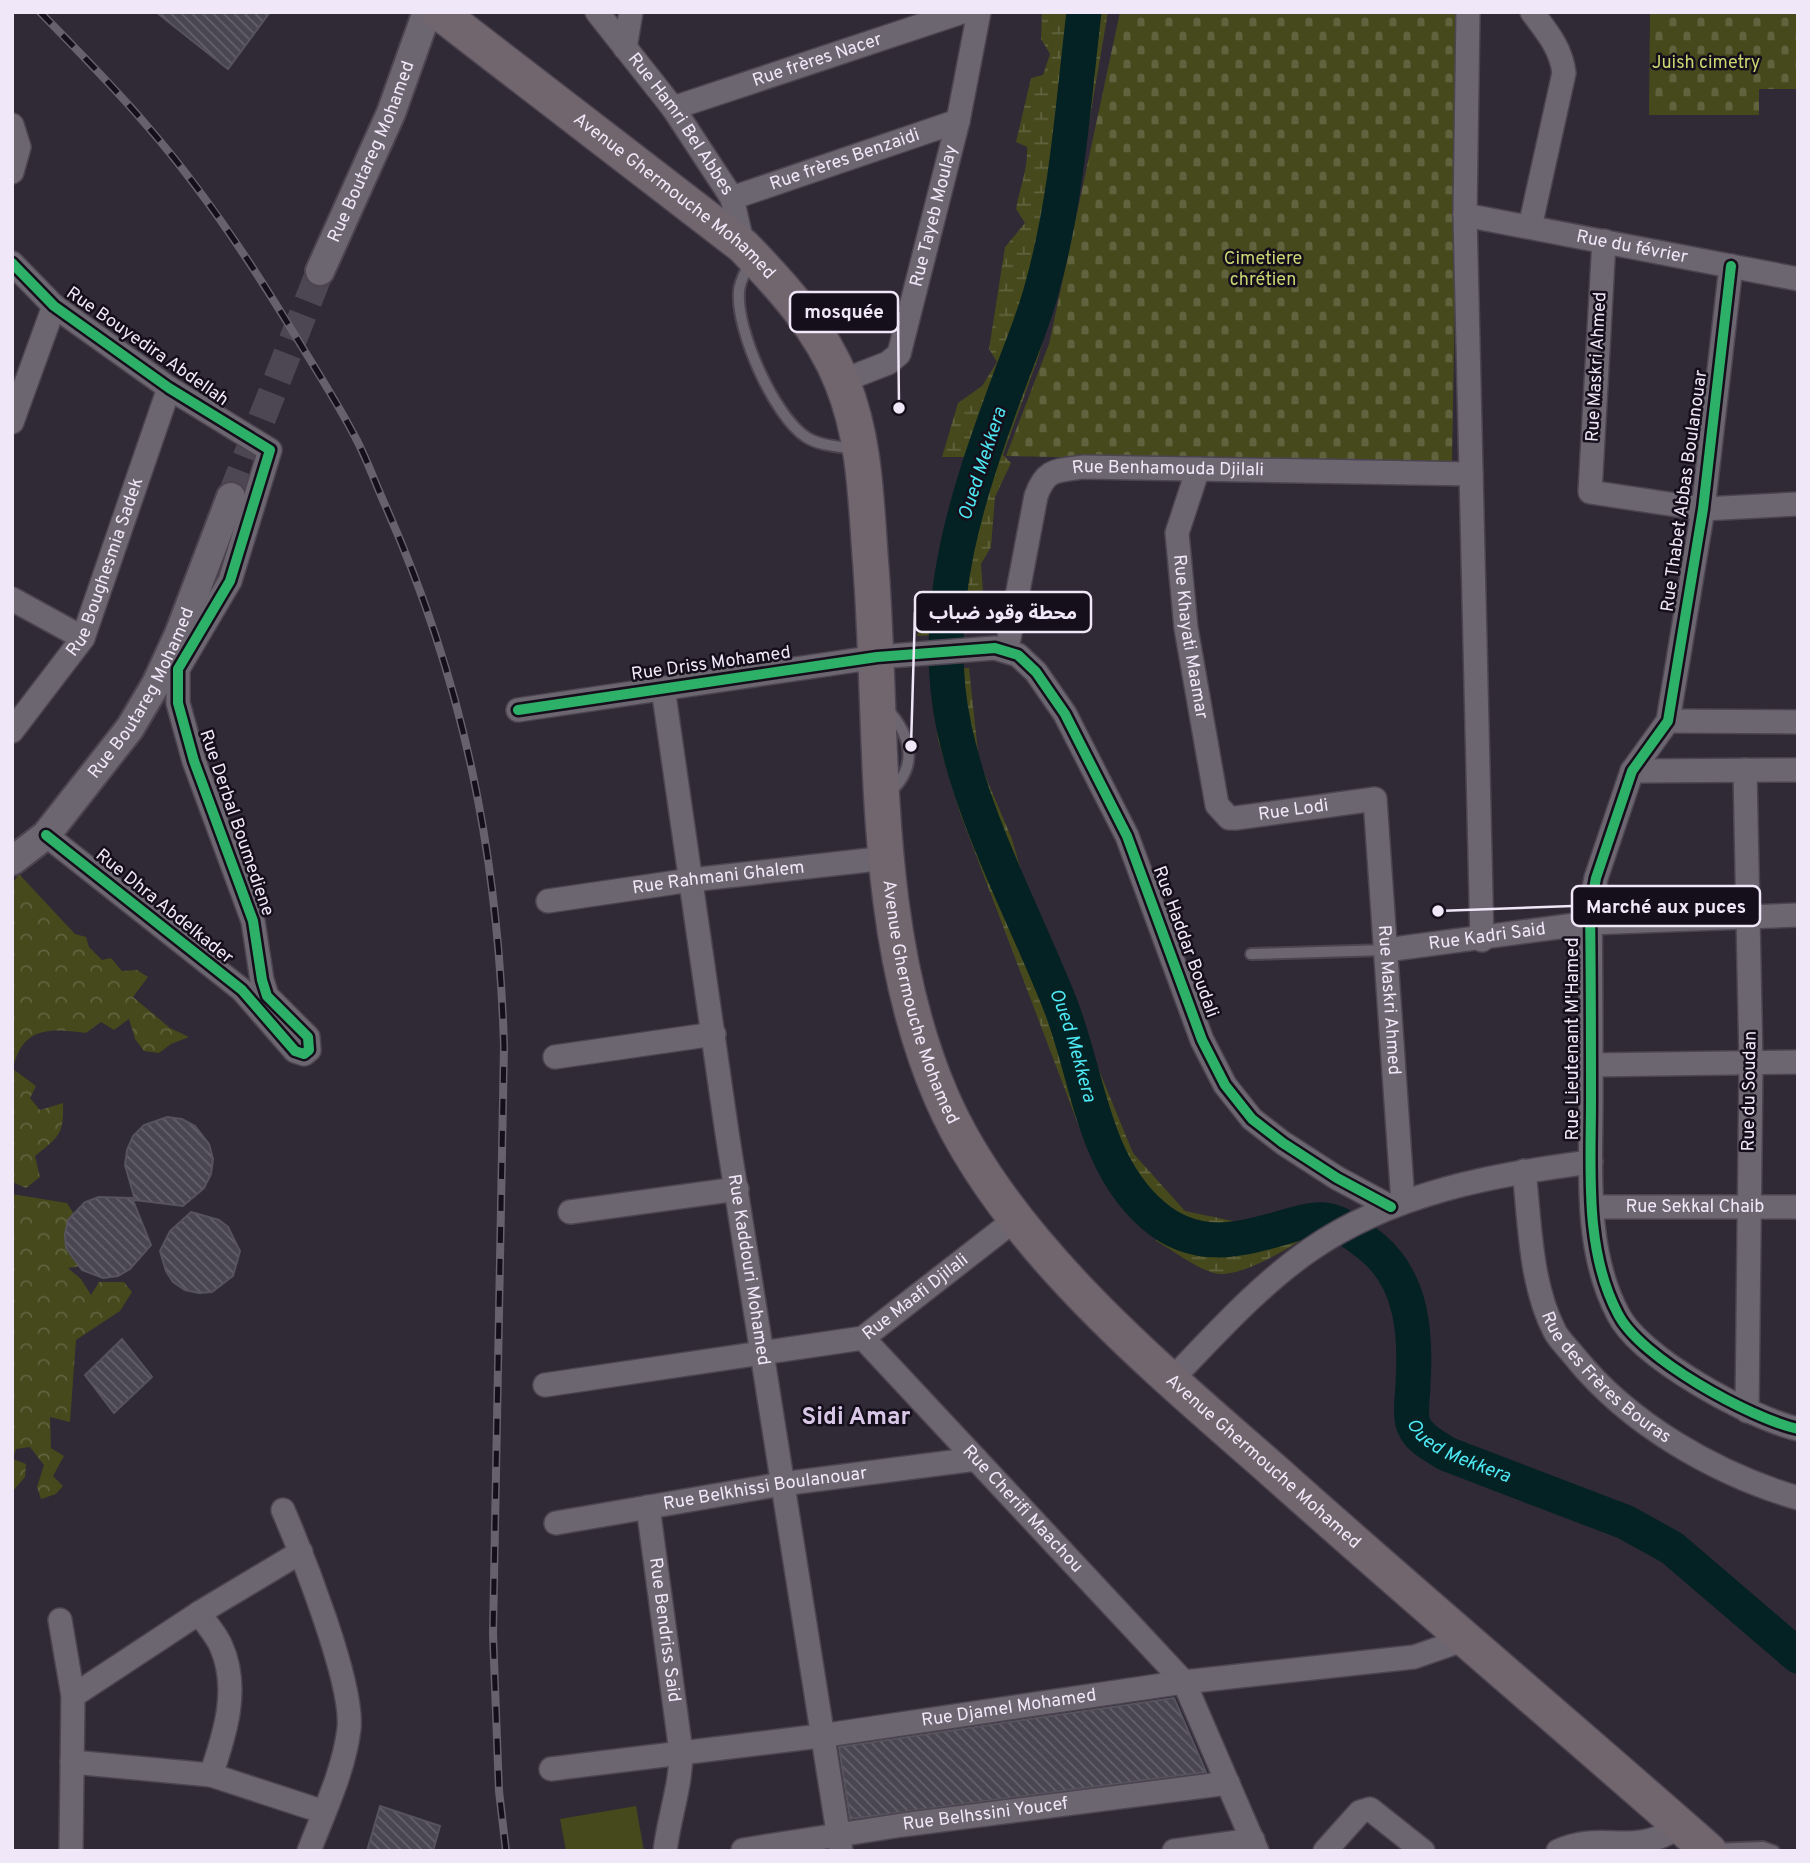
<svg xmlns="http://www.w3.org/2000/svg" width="1810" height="1863" viewBox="0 0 1810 1863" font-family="Overpass,'Noto Sans Arabic',sans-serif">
  <defs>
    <pattern id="forest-crowns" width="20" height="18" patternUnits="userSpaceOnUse" patternTransform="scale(1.75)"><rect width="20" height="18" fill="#45491c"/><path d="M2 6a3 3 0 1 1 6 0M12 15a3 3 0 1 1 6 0" fill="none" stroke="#60633e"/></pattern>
    <pattern id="wetland-marsh" width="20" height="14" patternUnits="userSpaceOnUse" patternTransform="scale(1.75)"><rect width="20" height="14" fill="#45491c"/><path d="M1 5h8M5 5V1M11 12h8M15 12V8" fill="none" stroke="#60633e"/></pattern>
    <pattern id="cemetery-stones" width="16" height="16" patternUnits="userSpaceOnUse" patternTransform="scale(1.75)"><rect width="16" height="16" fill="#45491c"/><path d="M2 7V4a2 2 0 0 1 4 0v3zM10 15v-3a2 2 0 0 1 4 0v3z" fill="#60633e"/></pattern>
    <pattern id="building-back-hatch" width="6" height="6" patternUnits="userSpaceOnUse" patternTransform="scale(1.75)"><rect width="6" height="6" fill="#494652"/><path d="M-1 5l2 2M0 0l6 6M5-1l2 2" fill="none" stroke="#64616c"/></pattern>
  </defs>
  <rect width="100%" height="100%" fill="#302936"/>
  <path fill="#45491c" d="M 636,1806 L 644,1851 L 566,1851 L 560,1819 Z"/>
  <path fill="url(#forest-crowns)" d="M 19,874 L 75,934 L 86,937 L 89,947 L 102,960 L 111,958 L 122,971 L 137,970 L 148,977 L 133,997 L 170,1028 L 189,1037 L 171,1044 L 159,1053 L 144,1051 L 135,1039 L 129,1019 L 114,1030 L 101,1022 L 86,1033 C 50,1028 22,1026 13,1069 L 36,1086 L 30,1098 L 40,1110 L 63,1103 C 64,1135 59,1137 35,1156 L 40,1177 L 26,1188 L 12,1182 L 12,884 Z
    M 12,1194 L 67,1203 L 81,1225 L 87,1265 L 68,1268 L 81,1279 L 91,1295 L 99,1282 L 124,1282 L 132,1292 L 120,1311 L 76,1340 L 70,1422 L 50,1417 L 51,1448 L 64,1456 L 53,1476 L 63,1486 L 56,1494 L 41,1499 L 37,1487 L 44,1465 L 30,1447 L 16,1449 L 13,1459 L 26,1464 L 25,1477 L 12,1492 Z"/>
  <path fill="url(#wetland-marsh)" fill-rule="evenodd" d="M 1108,12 L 1067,251 L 1039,355 L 1003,455 L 1011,463 L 995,497 L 991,547 L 981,564 L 986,632 L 917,636 L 947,547 L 946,536 L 963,498 L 974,457 L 942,457 L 958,403 L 982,386 L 997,362 L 989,349 L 1005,247 L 1025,223 L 1016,209 C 1020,187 1028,169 1027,147 L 1016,142 L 1031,78 L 1043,75 L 1050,54 L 1041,39 L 1042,13 Z
    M 969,668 L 979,761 L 1012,839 L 1030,902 L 1133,1153 L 1185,1211 L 1243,1223 L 1337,1216 C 1312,1233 1245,1281 1214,1273 C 1195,1268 1173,1250 1156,1241 L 1158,1226 L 1147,1231 C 1110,1192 1099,1172 1078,1124 L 960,813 L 938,740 L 932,673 L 942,674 L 944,688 L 953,669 ZM 944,693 L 955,701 L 959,731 L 951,744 L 967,754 L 971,801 L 983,837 L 1009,874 L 1020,923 L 1039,974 L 1067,1010 L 1082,1044 L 1076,1075 L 1099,1107 L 1091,1128 L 1115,1144 L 1120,1167 L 1103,1153 L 1089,1133 L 1092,1111 L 1072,1078 L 1077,1042 L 1054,1000 L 1032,973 L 1006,883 L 984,845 L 960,774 L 961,755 L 948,749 Z"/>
  <path fill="url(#cemetery-stones)" d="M 1120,12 L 1460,12 L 1452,465 L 1006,456 L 1049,344 Z
    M 1650,12 L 1798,12 L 1798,89 L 1759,89 L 1759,115 L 1649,115 Z"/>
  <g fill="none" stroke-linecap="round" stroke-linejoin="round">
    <path stroke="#042124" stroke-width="35" id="s1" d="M 1084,12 C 1073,104 1067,199 1042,288 C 1034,319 1021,349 1010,379 C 969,490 928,606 954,727 C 974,823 1024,913 1060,1004 C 1088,1074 1092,1164 1154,1216 C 1195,1251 1237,1241 1285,1227 C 1301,1222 1321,1216 1336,1223 C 1348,1228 1362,1239 1372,1247 C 1413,1281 1416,1335 1413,1383 C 1413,1396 1409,1415 1414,1426 C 1420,1440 1435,1446 1447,1454 L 1625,1522 L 1672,1548 L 1798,1656"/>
  </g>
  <path fill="url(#building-back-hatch)" stroke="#56535f" stroke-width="2" d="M 156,12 L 270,12 L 228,69 Z
    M 167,1117 L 182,1119 L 195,1126 L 209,1144 L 213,1159 L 211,1174 L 204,1188 L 183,1206 L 135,1200 L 125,1165 L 127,1150 L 133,1136 L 144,1125 Z
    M 99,1197 L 132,1198 L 151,1245 L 130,1269 L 118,1276 L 103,1278 L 82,1270 L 66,1248 L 65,1234 L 68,1220 L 85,1202 Z
    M 191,1212 L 219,1220 L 228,1227 L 240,1251 L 233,1276 L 212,1292 L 199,1293 L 185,1290 L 173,1282 L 166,1271 L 160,1251 L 170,1231 Z
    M 122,1339 L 152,1377 L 114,1413 L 85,1375 Z
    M 1174,1698 L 1206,1772 L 850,1819 L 839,1747 Z
    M 380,1806 L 440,1826 L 433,1851 L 367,1851 Z"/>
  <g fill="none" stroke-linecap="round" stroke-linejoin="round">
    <path stroke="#4d4653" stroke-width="28" stroke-dasharray="28 14" stroke-linecap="butt" d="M 231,497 L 320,271"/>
    <defs>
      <path id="service" d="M 750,262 C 746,271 739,282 739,292 C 736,330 774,416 806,437 C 820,446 838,446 854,449
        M 887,709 C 911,735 919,766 890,792
        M 1251,954 L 1386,950
        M 1714,1849 L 1763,1847 L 1774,1851"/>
      <g id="minor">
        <path id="s2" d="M 597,12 L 673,108 L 732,198 L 743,246"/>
        <path d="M 1468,12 L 1465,215 L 1482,940"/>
        <path d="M 625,48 L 631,12"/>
        <path id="s3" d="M 673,108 L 962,12"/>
        <path d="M 12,125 L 19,147 L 12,172"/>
        <path id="s4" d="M 732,198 L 958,121"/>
        <path id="s5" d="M 1465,215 L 1798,279"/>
        <path d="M 1530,227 L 1564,73 C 1561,48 1547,32 1532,12"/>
        <path d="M 1604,241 L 1590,492 L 1703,509 L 1798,504"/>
        <path d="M 12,263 L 54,306 L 169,388 L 270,450 L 230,581 L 178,669 L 178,703 L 194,761 L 253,921 L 262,980 L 267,996 L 308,1037 L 309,1050 L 304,1054 L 295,1051 L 242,990 L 46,835"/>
        <path d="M 1731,266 L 1703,509 L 1668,721 L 1632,771 L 1596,878 L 1590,909 C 1591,973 1591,1036 1591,1100 C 1591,1170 1584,1250 1618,1314 C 1640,1358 1750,1418 1798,1429"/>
        <path id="s6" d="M 842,381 L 888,363 L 899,354 L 958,121 L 979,12"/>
        <path d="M 12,422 L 54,306"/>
        <path id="s7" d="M 1198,469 L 1177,533 L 1186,628 L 1217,805 L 1229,818 L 1236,818 L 1375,799 L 1403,1202"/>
        <path d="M 12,599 L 83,638"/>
        <path id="s8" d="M 1007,649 L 1036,496 C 1046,468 1057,471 1083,467 L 1471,474"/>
        <path id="s9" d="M 663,688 L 727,1133 L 841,1851"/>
        <path d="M 518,710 L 877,657 L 995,648 L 1018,655 L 1036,672 L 1065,714 L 1127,836 L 1202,1040 L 1225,1085 L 1252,1119 L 1283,1143 L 1337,1178 L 1391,1207"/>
        <path d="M 1668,721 L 1798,722"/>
        <path id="s10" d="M 12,731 L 83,638 L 169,388"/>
        <path d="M 1745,770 L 1751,1063 L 1747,1411"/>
        <path d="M 1632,771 L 1798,770"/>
        <path id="s11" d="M 548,901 L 691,880 L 887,858"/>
        <path id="s12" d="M 1386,950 L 1590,923 L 1798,915"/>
        <path d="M 555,1057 L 714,1034"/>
        <path d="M 1591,1065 L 1798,1062"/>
        <path id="s13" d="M 1524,1171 C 1530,1223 1530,1284 1555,1332 C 1560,1341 1569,1349 1575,1357 C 1629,1424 1716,1474 1798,1498"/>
        <path id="s14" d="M 1592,1207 L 1798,1207"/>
        <path d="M 570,1212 L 737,1189"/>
        <path id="s15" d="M 863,1338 L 1184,1682 L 1257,1851"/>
        <path d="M 1171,1380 C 1215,1335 1258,1286 1310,1250 C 1392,1193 1495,1174 1591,1162"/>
        <path id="s16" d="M 545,1385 L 863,1338 L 1017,1218"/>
        <path id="s17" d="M 648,1507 L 681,1752 C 681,1786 669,1817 665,1851"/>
        <path d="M 283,1510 C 302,1554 354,1684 349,1729 C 344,1770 324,1812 309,1851"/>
        <path id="s18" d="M 556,1523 L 782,1484 L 976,1459"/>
        <path d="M 199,1613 C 206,1624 216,1634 221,1646 C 240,1688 225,1734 211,1775"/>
        <path d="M 60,1620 L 73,1696 L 71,1851"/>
        <path d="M 73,1696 L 199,1613 L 301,1552"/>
        <path d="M 72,1762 L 211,1775 L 324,1812"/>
        <path id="s19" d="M 551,1769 L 820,1736 L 1184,1682 L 1414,1657 L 1463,1640"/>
        <path id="s20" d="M 743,1850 L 902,1825 L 1228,1783"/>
        <path d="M 1174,1851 L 1253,1840"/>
        <path d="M 1325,1851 L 1360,1812 L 1370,1809 L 1423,1851"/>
        <path d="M 1558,1851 C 1605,1830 1631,1859 1681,1826"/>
      </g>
      <g id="tertiary">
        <path id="s21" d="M 320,271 L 391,113 L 427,12"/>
        <path id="s22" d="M 12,861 L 46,835 L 130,728 L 156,684 L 179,634 L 231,497"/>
      </g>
      <g id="primary">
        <path id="s23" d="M 439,12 L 743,246 C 782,286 821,329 842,382 C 866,441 866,505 871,568 C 884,743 870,931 941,1096 C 1004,1243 1158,1369 1275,1472 C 1418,1600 1565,1724 1709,1851"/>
      </g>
    </defs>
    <use href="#service" stroke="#4c4551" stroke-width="14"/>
    <use href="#minor" stroke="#4c4551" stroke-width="26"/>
    <use href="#tertiary" stroke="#4c4551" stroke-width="32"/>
    <use href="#primary" stroke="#4c4551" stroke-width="38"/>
    <use href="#service" stroke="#6c6671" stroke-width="10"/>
    <use href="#minor" stroke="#6c6671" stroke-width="23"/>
    <use href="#tertiary" stroke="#6c6671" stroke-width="28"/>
    <use href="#primary" stroke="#71656e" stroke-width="35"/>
    <defs>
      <path id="rail" d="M 40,12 C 77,50 114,87 148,127 C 202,189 248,258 290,327 C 311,362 334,397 353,433 C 366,456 375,483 386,507 C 464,683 498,854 504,1046 L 493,1634 L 499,1791 L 506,1851"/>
    </defs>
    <use href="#rail" stroke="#67616d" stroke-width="8"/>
    <use href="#rail" stroke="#150f1b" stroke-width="5" stroke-dasharray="16" stroke-linecap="butt"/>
    <defs>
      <path id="cycleway" d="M 12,263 L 54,306 L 169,388 L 270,450 L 230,581 L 178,669 L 178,703 L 194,761 L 253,921 L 262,980 L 267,996 L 308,1037 L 309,1050 L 304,1054 L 295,1051 L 242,990 L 46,835
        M 1731,266 L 1703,509 L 1668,721 L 1632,771 L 1596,878 L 1590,909 C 1591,973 1591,1036 1591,1100 C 1591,1170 1584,1250 1618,1314 C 1640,1358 1750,1418 1798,1429
        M 518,710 L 877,657 L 995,648 L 1018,655 L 1036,672 L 1065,714 L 1127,836 L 1202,1040 L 1225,1085 L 1252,1119 L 1283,1143 L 1337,1178 L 1391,1207"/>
    </defs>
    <use href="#cycleway" stroke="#150f1b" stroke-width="15"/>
    <use href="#cycleway" stroke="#2db169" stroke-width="10"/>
  </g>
  <g text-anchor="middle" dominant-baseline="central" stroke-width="5" stroke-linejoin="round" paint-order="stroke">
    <g font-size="18" fill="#f0e7f8" stroke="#150f1b">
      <text stroke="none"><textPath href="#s3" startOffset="152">Rue frères Nacer</textPath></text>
      <text stroke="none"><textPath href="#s2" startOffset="140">Rue Hamri Bel Abbes</textPath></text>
      <text stroke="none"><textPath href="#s21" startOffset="130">Rue Boutareg Mohamed</textPath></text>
      <text stroke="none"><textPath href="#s4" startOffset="119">Rue frères Benzaidi</textPath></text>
      <text stroke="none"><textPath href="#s23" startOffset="299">Avenue Ghermouche Mohamed</textPath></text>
      <text stroke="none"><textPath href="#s6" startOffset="206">Rue Tayeb Moulay</textPath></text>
      <text stroke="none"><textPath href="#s5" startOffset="170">Rue du février</textPath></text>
      <text transform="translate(147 347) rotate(35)">Rue Bouyedira Abdellah</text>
      <text transform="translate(1597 367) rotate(-87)">Rue Maskri Ahmed</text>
      <text stroke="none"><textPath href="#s8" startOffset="301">Rue Benhamouda Djilali</textPath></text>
      <text transform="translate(1685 491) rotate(-82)">Rue Thabet Abbas Boulanouar</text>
      <text stroke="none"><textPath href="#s10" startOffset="191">Rue Boughesmia Sadek</textPath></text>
      <text stroke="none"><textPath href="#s7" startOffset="172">Rue Khayati Maamar</textPath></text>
      <text transform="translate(711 664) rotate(-8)">Rue Driss Mohamed</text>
      <text stroke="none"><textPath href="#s22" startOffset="215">Rue Boutareg Mohamed</textPath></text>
      <text stroke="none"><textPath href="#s7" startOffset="425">Rue Lodi</textPath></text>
      <text transform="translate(236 823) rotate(71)">Rue Derbal Boumediene</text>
      <text stroke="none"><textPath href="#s11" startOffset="172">Rue Rahmani Ghalem</textPath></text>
      <text transform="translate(164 907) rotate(39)">Rue Dhra Abdelkader</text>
      <text stroke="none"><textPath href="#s12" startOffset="102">Rue Kadri Said</textPath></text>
      <text transform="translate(1185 942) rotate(70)">Rue Haddar Boudali</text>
      <text stroke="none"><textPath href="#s23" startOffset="1181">Avenue Ghermouche Mohamed</textPath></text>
      <text stroke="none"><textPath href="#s7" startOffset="709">Rue Maskri Ahmed</textPath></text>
      <text transform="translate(1573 1039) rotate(-90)">Rue Lieutenant M'Hamed</text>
      <text transform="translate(1750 1091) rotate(-89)">Rue du Soudan</text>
      <text stroke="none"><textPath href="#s14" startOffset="103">Rue Sekkal Chaib</textPath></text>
      <text stroke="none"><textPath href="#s9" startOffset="588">Rue Kaddouri Mohamed</textPath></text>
      <text stroke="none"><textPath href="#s16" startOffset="388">Rue Maafi Djilali</textPath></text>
      <text stroke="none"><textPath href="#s13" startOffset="233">Rue des Frères Bouras</textPath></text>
      <text stroke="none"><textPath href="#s23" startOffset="1769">Avenue Ghermouche Mohamed</textPath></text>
      <text stroke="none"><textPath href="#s18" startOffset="212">Rue Belkhissi Boulanouar</textPath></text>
      <text stroke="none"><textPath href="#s15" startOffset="234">Rue Cherifi Maachou</textPath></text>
      <text stroke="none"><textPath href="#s17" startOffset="124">Rue Bendriss Said</textPath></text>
      <text stroke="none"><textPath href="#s19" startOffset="462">Rue Djamel Mohamed</textPath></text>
      <text stroke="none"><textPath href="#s20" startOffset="245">Rue Belhssini Youcef</textPath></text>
    </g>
    <g font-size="18" fill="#cad672" stroke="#150f1b">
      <text x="1706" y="63">Juish cimetry</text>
      <text x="1263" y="259">Cimetiere<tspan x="1263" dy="21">chrétien</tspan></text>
    </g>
    <g font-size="19" font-style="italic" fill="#4ee7f2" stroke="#150f1b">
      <text transform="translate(983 464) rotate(-72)">Oued Mekkera</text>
      <text stroke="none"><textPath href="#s1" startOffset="1074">Oued Mekkera</textPath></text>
      <text stroke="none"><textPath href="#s1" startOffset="1743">Oued Mekkera</textPath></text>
    </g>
    <g font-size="24" font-weight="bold" fill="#d9c7e8" stroke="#150f1b">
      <text x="856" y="1418">Sidi Amar</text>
    </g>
  </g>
  <path fill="none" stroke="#f0e7f8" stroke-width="2.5" d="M899 408L898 312M911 746L915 612M1438 911L1572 906"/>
  <g fill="#f0e7f8" stroke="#150f1b" stroke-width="2.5">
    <circle cx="899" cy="408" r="7"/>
    <circle cx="911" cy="746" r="7"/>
    <circle cx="1438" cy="911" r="7"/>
  </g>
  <g fill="#150f1b" stroke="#f0e7f8" stroke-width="2.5">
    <rect x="790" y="292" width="108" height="40" rx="7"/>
    <rect x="915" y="592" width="176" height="40" rx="7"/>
    <rect x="1572" y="886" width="188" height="40" rx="7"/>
  </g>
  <g font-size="19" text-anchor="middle" font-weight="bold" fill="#f0e7f8">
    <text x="844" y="318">mosquée</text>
    <text x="1003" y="619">محطة وقود ضباب</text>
    <text x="1666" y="913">Marché aux puces</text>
  </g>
  <rect width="1810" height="1863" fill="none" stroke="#f0e7f8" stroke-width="28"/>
</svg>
